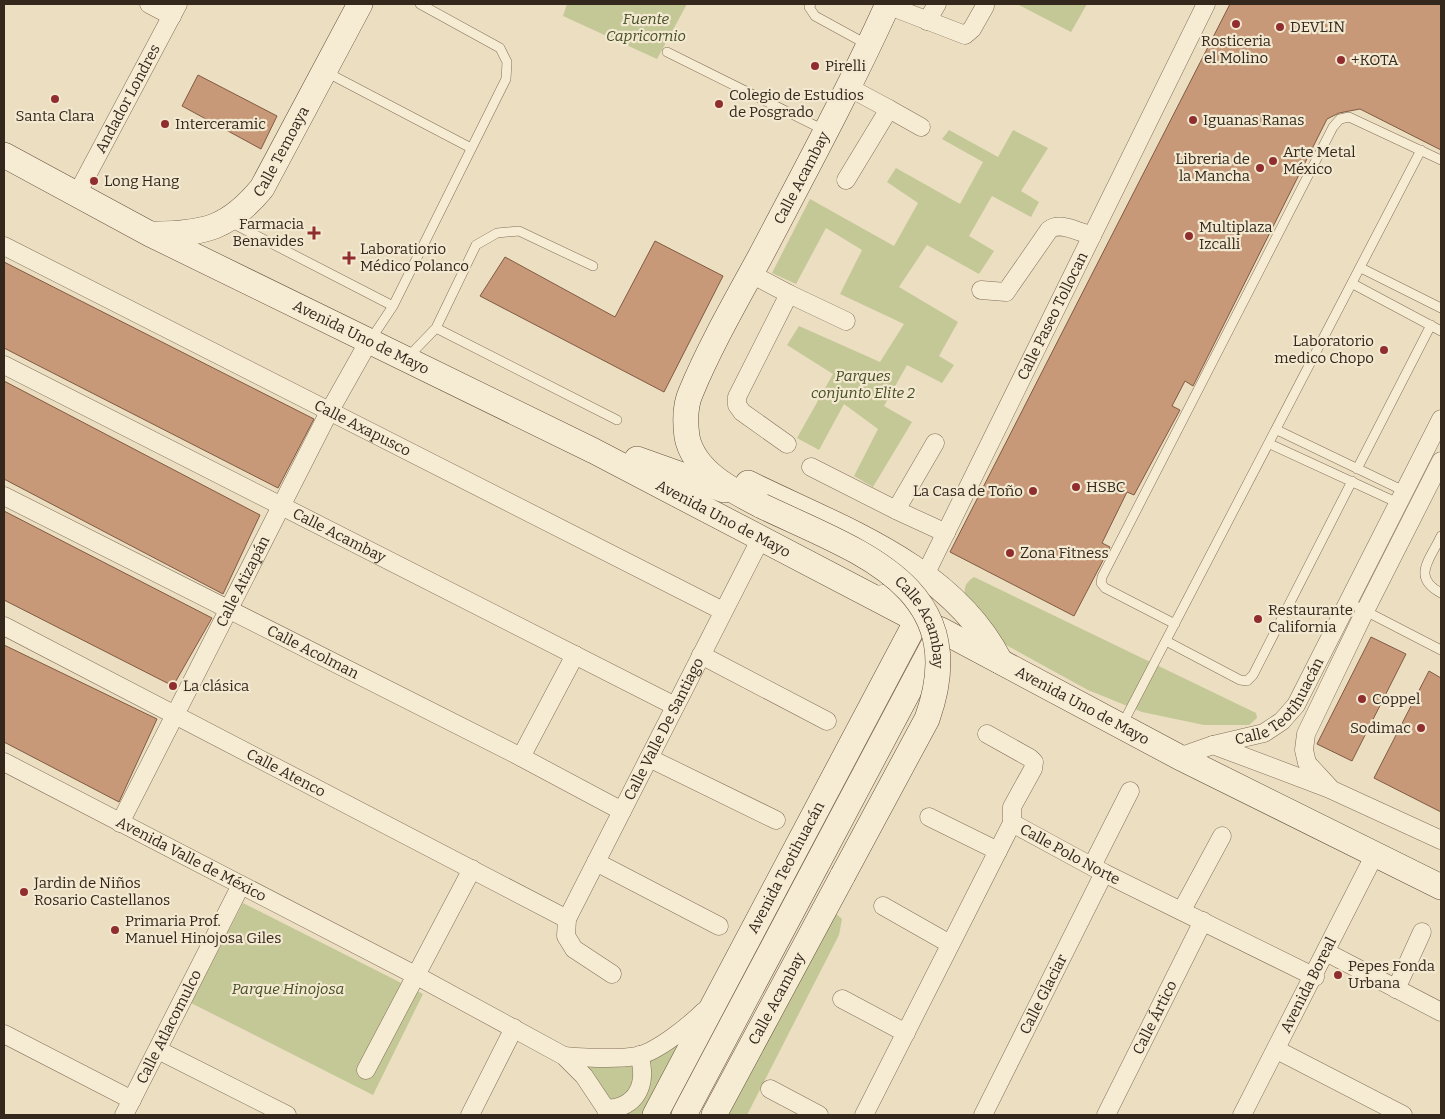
<svg xmlns="http://www.w3.org/2000/svg" width="1445" height="1119" viewBox="0 0 1445 1119" font-family="Bitter,serif">
  <rect width="100%" height="100%" fill="#ebdec1"/>
  <path fill="#c3c896" d="M 567,4 L 687,4 L 657,59 L 563,16 Z
    M 1017,4 L 1087,4 L 1071,32 Z
    M 949,130 L 998,157 L 1013,130 L 1048,148 L 1021,191 L 1039,202 L 1031,217 L 992,196 L 969,236 L 994,251 L 979,274 L 927,245 L 899,287 L 958,322 L 939,356 L 954,365 L 942,383 L 907,365 L 884,406 L 912,422 L 873,487 L 854,476 L 878,429 L 844,404 L 819,450 L 797,438 L 833,374 L 787,345 L 799,326 L 880,362 L 904,324 L 840,294 L 862,250 L 826,228 L 796,284 L 772,273 L 810,199 L 894,246 L 918,203 L 887,182 L 896,168 L 960,204 L 983,162 L 942,139 Z
    M 974,577 L 1256,713 L 1257,718 L 1249,725 L 1204,725 L 1142,712 L 1088,690 L 997,640 L 966,599 C 963,588 965,583 974,577 Z
    M 243,903 L 423,994 L 373,1095 L 191,1003 Z
    M 832,910 L 842,919 L 839,935 L 747,1115 L 721,1115 Z
    M 682,1036 L 651,1115 L 609,1115 L 620,1110 L 643,1060 Z
    M 633,1062 L 636,1087 L 612,1103 L 585,1069 L 587,1065 Z"/>
  <path fill="#c79979" stroke="#815a41" d="M 1230,4 L 1441,4 L 1441,150 L 1360,109 L 1339,113 L 1327,119 L 1193,386 L 1185,381 L 1172,406 L 1180,410 L 1134,495 L 1127,492 L 1102,543 L 1110,547 L 1074,616 L 950,552 Z
    M 198,75 L 277,116 L 261,149 L 182,106 Z
    M 655,241 L 723,276 L 664,392 L 480,296 L 505,257 L 615,317 Z
    M 4,262 L 314,419 L 278,488 L 4,348 Z
    M 4,381 L 260,515 L 223,594 L 4,479 Z
    M 4,511 L 212,618 L 173,686 L 4,600 Z
    M 1371,637 L 1406,654 L 1352,761 L 1317,744 Z
    M 4,645 L 157,719 L 119,802 L 4,742 Z
    M 1429,671 L 1441,678 L 1441,812 L 1374,778 Z"/>
  <g fill="none" stroke-linecap="round" stroke-linejoin="round">
    <defs>
      <path id="lane" d="M 811,4 L 809,7 L 815,16 L 868,45
        M 667,52 L 824,130
        M 326,72 L 471,148
        M 230,222 L 393,306
        M 1361,268 L 1441,308
        M 1353,284 L 1441,331
        M 436,328 L 476,245 L 497,233 L 519,231 L 593,266
        M 371,339 L 393,306 L 506,79 L 507,62 L 500,48 L 420,4
        M 408,357 L 436,328 L 617,420
        M 1277,430 L 1404,491
        M 1270,444 L 1398,503
        M 1357,469 L 1431,325
        M 1441,536 C 1430,560 1411,577 1441,593
        M 1348,602 L 1441,650
        M 1175,624 L 1105,588 L 1101,583 L 1102,577 L 1333,127 L 1340,119 L 1349,117 L 1441,160
        M 1166,641 L 1240,680 L 1247,681 L 1253,675 L 1352,481
        M 1122,725 L 1421,150"/>
      <g id="street">
        <path d="M 149,4 L 172,16"/>
        <path d="M 887,5 L 965,35 L 972,29 L 985,6"/>
        <path d="M 927,21 L 937,4"/>
        <path d="M 889,109 L 921,127"/>
        <path d="M 846,180 L 889,109 L 848,87"/>
        <path id="s1" d="M 77,194 L 178,4"/>
        <path id="s2" d="M 4,246 L 723,611"/>
        <path d="M 751,274 L 789,294 L 737,397 L 737,405 L 742,412 L 787,444"/>
        <path d="M 981,290 L 1006,292 L 1049,230 C 1060,221 1079,232 1092,236"/>
        <path d="M 789,294 L 846,321"/>
        <path id="s3" d="M 4,365 L 675,706"/>
        <path d="M 1441,461 L 1365,611 L 1306,734 L 1304,750 L 1307,763 L 1332,790 L 1441,840"/>
        <path d="M 811,467 L 896,510 L 935,443"/>
        <path id="s4" d="M 4,496 L 521,757 L 622,811"/>
        <path d="M 896,510 L 946,533"/>
        <path id="s5" d="M 871,596 L 901,591 L 925,575 L 1206,4"/>
        <path id="s6" d="M 4,626 L 567,919"/>
        <path d="M 701,655 L 827,721"/>
        <path d="M 1213,745 L 1330,789"/>
        <path d="M 521,757 L 575,655"/>
        <path id="s7" d="M 1179,757 L 1213,745 L 1264,733 L 1282,721 L 1296,705 L 1441,419"/>
        <path d="M 649,758 L 776,820"/>
        <path id="s8" d="M 4,762 L 417,976 L 564,1056 L 584,1076 L 606,1109 L 607,1115"/>
        <path d="M 929,817 L 998,851"/>
        <path id="s9" d="M 120,823 L 329,412 L 369,341"/>
        <path id="s10" d="M 1012,823 L 1104,873 L 1315,977"/>
        <path d="M 596,862 L 719,926"/>
        <path d="M 1092,866 L 1130,791"/>
        <path d="M 883,906 L 950,944"/>
        <path d="M 1182,910 L 1222,836"/>
        <path d="M 1326,952 L 1441,1012"/>
        <path id="s11" d="M 612,974 L 574,949 L 566,936 L 567,919 L 761,538"/>
        <path d="M 1396,989 L 1422,932"/>
        <path d="M 842,999 L 906,1033"/>
        <path d="M 4,1034 L 132,1100"/>
        <path d="M 158,1050 L 287,1115"/>
        <path d="M 1277,1050 L 1403,1115"/>
        <path d="M 564,1056 C 587,1058 614,1060 637,1056 C 657,1052 690,1025 704,1011"/>
        <path d="M 366,1070 L 472,869"/>
        <path d="M 770,1089 L 819,1115"/>
        <path d="M 606,1109 C 637,1108 648,1084 639,1055"/>
        <path id="s12" d="M 124,1115 L 241,885"/>
        <path d="M 470,1115 L 514,1028"/>
        <path d="M 864,1115 L 1012,823 L 1012,807 L 1033,769 L 1034,762 L 1030,758 L 987,734"/>
        <path id="s13" d="M 983,1115 L 1104,873"/>
        <path id="s14" d="M 1106,1115 L 1203,921"/>
        <path id="s15" d="M 1242,1115 L 1375,854"/>
      </g>
      <g id="secondary">
        <path id="s16" d="M 4,155 L 150,234 L 594,451 L 917,620 L 941,630 L 1179,757 L 1441,887"/>
        <path id="s17" d="M 154,234 C 205,234 229,228 262,188 L 360,4"/>
        <path d="M 637,459 L 724,490"/>
        <path d="M 748,483 C 839,528 951,565 1000,661"/>
        <path id="s18" d="M 762,506 C 733,491 694,472 687,437 C 685,422 685,405 691,392 C 710,346 736,301 760,257 C 804,173 849,90 888,4"/>
        <path id="s19" d="M 655,1115 L 917,620"/>
        <path d="M 684,1115 L 939,634"/>
        <path id="s20" d="M 714,1115 L 843,875"/>
      </g>
    </defs>
    <use href="#lane" stroke="#836f5a" stroke-width="10"/>
    <use href="#street" stroke="#836f5a" stroke-width="19"/>
    <use href="#secondary" stroke="#65513d" stroke-width="26"/>
    <use href="#lane" stroke="#f6ecd4" stroke-width="9"/>
    <use href="#street" stroke="#f6ecd4" stroke-width="18"/>
    <use href="#secondary" stroke="#f6ecd4" stroke-width="25"/>
    <defs>
      <g id="secondary-bridge">
        <path id="s21" d="M 762,506 C 856,551 975,586 927,719 L 843,875"/>
      </g>
    </defs>
    <use href="#secondary-bridge" stroke="#65513d" stroke-width="26" stroke-linecap="butt"/>
    <use href="#secondary-bridge" stroke="#f6ecd4" stroke-width="25"/>
  </g>
  <g fill="#8f2d2f" stroke="#f3e8d0" stroke-width="2">
    <circle cx="1236" cy="24" r="5"/>
    <circle cx="1280" cy="27" r="5"/>
    <circle cx="1341" cy="60" r="5"/>
    <circle cx="815" cy="66" r="5"/>
    <circle cx="55" cy="99" r="5"/>
    <circle cx="719" cy="104" r="5"/>
    <circle cx="1193" cy="120" r="5"/>
    <circle cx="165" cy="124" r="5"/>
    <circle cx="1273" cy="161" r="5"/>
    <circle cx="1260" cy="168" r="5"/>
    <circle cx="94" cy="181" r="5"/>
    <path d="M311.5 225.5h5v5h5v5h-5v5h-5v-5h-5v-5h5z"/>
    <circle cx="1189" cy="236" r="5"/>
    <path d="M346.5 250.5h5v5h5v5h-5v5h-5v-5h-5v-5h5z"/>
    <circle cx="1384" cy="350" r="5"/>
    <circle cx="1076" cy="487" r="5"/>
    <circle cx="1033" cy="491" r="5"/>
    <circle cx="1010" cy="553" r="5"/>
    <circle cx="1258" cy="619" r="5"/>
    <circle cx="173" cy="686" r="5"/>
    <circle cx="1362" cy="699" r="5"/>
    <circle cx="1421" cy="728" r="5"/>
    <circle cx="24" cy="892" r="5"/>
    <circle cx="115" cy="930" r="5"/>
    <circle cx="1338" cy="975" r="5"/>
  </g>
  <g text-anchor="middle" dominant-baseline="central" stroke-width="4.5" stroke-linejoin="round" paint-order="stroke">
    <g font-size="15" font-style="italic" fill="#454f25" stroke="#f3e8d0">
      <text x="646" y="19">Fuente<tspan x="646" dy="17">Capricornio</tspan></text>
      <text x="863" y="376">Parques<tspan x="863" dy="17">conjunto Elite 2</tspan></text>
      <text x="288" y="989">Parque Hinojosa</text>
    </g>
    <g font-size="15" fill="#34281d" stroke="#f3e8d0" text-anchor="start">
      <text x="1290" y="27">DEVLIN</text>
      <text x="1236" y="41" text-anchor="middle">Rosticeria<tspan x="1236" dy="17">el Molino</tspan></text>
      <text x="1351" y="60">+KOTA</text>
      <text x="825" y="66">Pirelli</text>
      <text x="729" y="95">Colegio de Estudios<tspan x="729" dy="17">de Posgrado</tspan></text>
      <text x="55" y="116" text-anchor="middle">Santa Clara</text>
      <text x="1203" y="120">Iguanas Ranas</text>
      <text x="175" y="124">Interceramic</text>
      <text x="1283" y="152">Arte Metal<tspan x="1283" dy="17">México</tspan></text>
      <text x="1250" y="159" text-anchor="end">Libreria de<tspan x="1250" dy="17">la Mancha</tspan></text>
      <text x="104" y="181">Long Hang</text>
      <text x="304" y="224" text-anchor="end">Farmacia<tspan x="304" dy="17">Benavides</tspan></text>
      <text x="1199" y="227">Multiplaza<tspan x="1199" dy="17">Izcalli</tspan></text>
      <text x="360" y="249">Laboratiorio<tspan x="360" dy="17">Médico Polanco</tspan></text>
      <text x="1374" y="341" text-anchor="end">Laboratorio<tspan x="1374" dy="17">medico Chopo</tspan></text>
      <text x="1086" y="487">HSBC</text>
      <text x="1023" y="491" text-anchor="end">La Casa de Toño</text>
      <text x="1020" y="553">Zona Fitness</text>
      <text x="1268" y="610">Restaurante<tspan x="1268" dy="17">California</tspan></text>
      <text x="183" y="686">La clásica</text>
      <text x="1372" y="699">Coppel</text>
      <text x="1411" y="728" text-anchor="end">Sodimac</text>
      <text x="34" y="883">Jardin de Niños<tspan x="34" dy="17">Rosario Castellanos</tspan></text>
      <text x="125" y="921">Primaria Prof.<tspan x="125" dy="17">Manuel Hinojosa Giles</tspan></text>
      <text x="1348" y="966">Pepes Fonda<tspan x="1348" dy="17">Urbana</tspan></text>
    </g>
    <g font-size="15" fill="#34281d" stroke="#f3e8d0">
      <text stroke="none"><textPath href="#s1" startOffset="108">Andador Londres</textPath></text>
      <text stroke="none"><textPath href="#s17" startOffset="164">Calle Temoaya</textPath></text>
      <text stroke="none"><textPath href="#s18" startOffset="392">Calle Acambay</textPath></text>
      <text stroke="none"><textPath href="#s5" startOffset="348">Calle Paseo Tollocan</textPath></text>
      <text stroke="none"><textPath href="#s16" startOffset="401">Avenida Uno de Mayo</textPath></text>
      <text stroke="none"><textPath href="#s2" startOffset="402">Calle Axapusco</textPath></text>
      <text stroke="none"><textPath href="#s16" startOffset="806">Avenida Uno de Mayo</textPath></text>
      <text stroke="none"><textPath href="#s3" startOffset="376">Calle Acambay</textPath></text>
      <text stroke="none"><textPath href="#s9" startOffset="271">Calle Atizapán</textPath></text>
      <text stroke="none"><textPath href="#s21" startOffset="205">Calle Acambay</textPath></text>
      <text stroke="none"><textPath href="#s4" startOffset="346">Calle Acolman</textPath></text>
      <text stroke="none"><textPath href="#s7" startOffset="121">Calle Teotihuacán</textPath></text>
      <text stroke="none"><textPath href="#s16" startOffset="1211">Avenida Uno de Mayo</textPath></text>
      <text stroke="none"><textPath href="#s11" startOffset="291">Calle Valle De Santiago</textPath></text>
      <text stroke="none"><textPath href="#s6" startOffset="318">Calle Atenco</textPath></text>
      <text stroke="none"><textPath href="#s10" startOffset="66">Calle Polo Norte</textPath></text>
      <text stroke="none"><textPath href="#s8" startOffset="211">Avenida Valle de México</textPath></text>
      <text stroke="none"><textPath href="#s19" startOffset="280">Avenida Teotihuacán</textPath></text>
      <text stroke="none"><textPath href="#s15" startOffset="146">Avenida Boreal</textPath></text>
      <text stroke="none"><textPath href="#s13" startOffset="135">Calle Glaciar</textPath></text>
      <text stroke="none"><textPath href="#s20" startOffset="132">Calle Acambay</textPath></text>
      <text stroke="none"><textPath href="#s14" startOffset="109">Calle Ártico</textPath></text>
      <text stroke="none"><textPath href="#s12" startOffset="99">Calle Atlacomulco</textPath></text>
    </g>
  </g>
  <rect width="1445" height="1119" fill="none" stroke="#34281d" stroke-width="10"/>
</svg>
